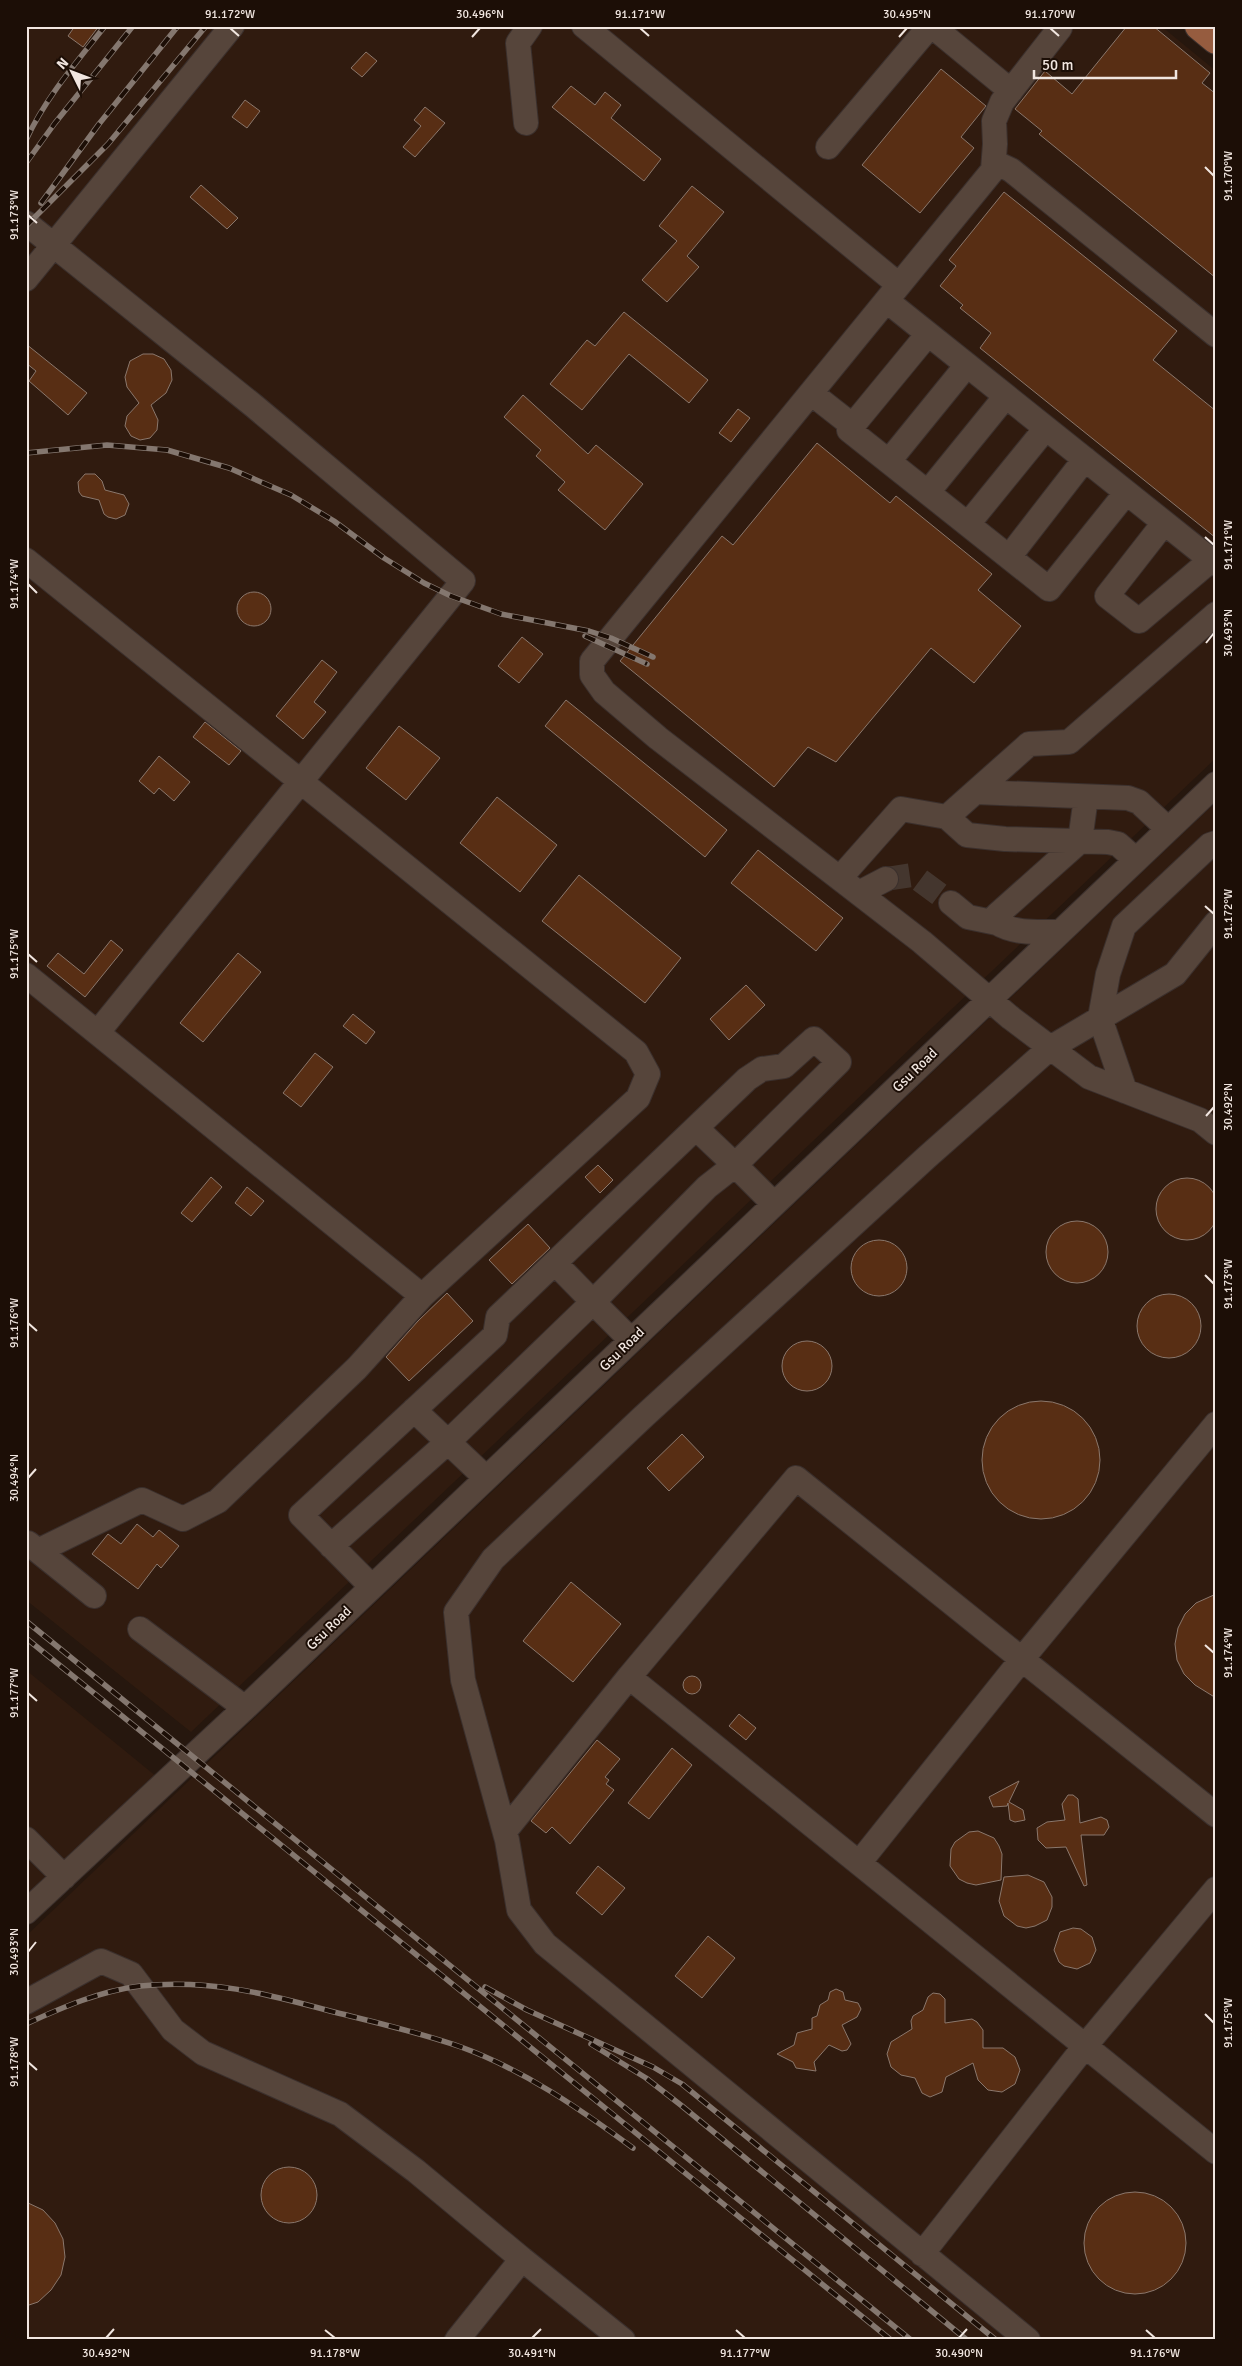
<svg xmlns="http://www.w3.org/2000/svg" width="1242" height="2366" viewBox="0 0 1242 2366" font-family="Signika,sans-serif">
  <rect width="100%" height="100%" fill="#26170e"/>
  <path fill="#301b0f" d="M 26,26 L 1161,26 L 1216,71 L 1216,758 L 191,1732 L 26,1600 Z
    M 1216,802 L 1216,2340 L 26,2340 L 26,1936 Z
    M 26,1670 L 157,1777 L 26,1901 Z"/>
  <path fill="#582e14" stroke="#8a776c" d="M 75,26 L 99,26 L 83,47 L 68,36 Z
    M 1127,26 L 1153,26 L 1210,73 L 1202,83 L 1216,94 L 1216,278 L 1039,134 L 1042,131 L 1015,109 L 1045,71 L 1072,94 Z
    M 366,52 L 377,61 L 362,77 L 351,68 Z
    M 941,69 L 986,106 L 961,137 L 974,148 L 920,213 L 862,165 Z
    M 571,86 L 595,105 L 605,92 L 621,105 L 611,118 L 661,159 L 644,181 L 552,107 Z
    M 245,100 L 260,111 L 247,128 L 232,117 Z
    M 425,107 L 445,123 L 415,157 L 403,147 L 421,126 L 414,120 Z
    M 201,185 L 238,218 L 227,229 L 190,197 Z
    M 692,186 L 724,212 L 687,256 L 699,267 L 667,302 L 642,280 L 677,241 L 659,226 Z
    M 1004,192 L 1177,331 L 1153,360 L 1216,411 L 1216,538 L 980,348 L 991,333 L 960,308 L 963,305 L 940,286 L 956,266 L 949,260 Z
    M 624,312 L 708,380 L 689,403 L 629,354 L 582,410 L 550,384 L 587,340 L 595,346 Z
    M 26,344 L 87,393 L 68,415 L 29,381 L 36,371 L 26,363 Z
    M 143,354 L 153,354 L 164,359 L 171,370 L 172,380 L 166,393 L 151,405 L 158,420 L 157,430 L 150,438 L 140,440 L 131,436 L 125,426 L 127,416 L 139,403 L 127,387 L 125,377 L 130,361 Z
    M 523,395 L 588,454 L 596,445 L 643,484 L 605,530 L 558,490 L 565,482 L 536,456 L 541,450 L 504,417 Z
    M 738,409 L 750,418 L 731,442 L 719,433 Z
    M 817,443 L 890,503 L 896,496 L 992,574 L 978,590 L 1021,626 L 974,683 L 931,648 L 836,762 L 808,747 L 774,787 L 620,661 L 722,536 L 733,545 Z
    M 85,474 L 95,474 L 102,481 L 105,490 L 124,495 L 129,504 L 125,515 L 116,519 L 108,517 L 104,514 L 99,500 L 82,496 L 79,492 L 78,482 Z
    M237 609a17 17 0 1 1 34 0a17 17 0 1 1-34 0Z
    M 522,637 L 543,654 L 519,683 L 498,666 Z
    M 322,660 L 337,672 L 314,702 L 326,712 L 303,739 L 276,716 Z
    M 566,700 L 727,830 L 705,857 L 545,726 Z
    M 205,722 L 241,751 L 229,765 L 193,737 Z
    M 399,726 L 440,758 L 406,800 L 366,768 Z
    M 159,756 L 190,782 L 174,801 L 159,788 L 154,794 L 139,781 Z
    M 497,797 L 557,845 L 520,892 L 460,843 Z
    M 758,850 L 843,918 L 816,951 L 731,883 Z
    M 579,875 L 681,958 L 645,1003 L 542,921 Z
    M 111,940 L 123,950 L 85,997 L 47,966 L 58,953 L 84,974 Z
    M 238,953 L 261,972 L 203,1042 L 180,1023 Z
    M 746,985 L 765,1005 L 729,1040 L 710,1019 Z
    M 353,1014 L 375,1032 L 366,1044 L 343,1026 Z
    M 315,1053 L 333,1067 L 301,1107 L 283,1093 Z
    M 598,1165 L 613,1180 L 600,1193 L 585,1177 Z
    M 211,1177 L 222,1187 L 192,1222 L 181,1213 Z
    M1156 1209a31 31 0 1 1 62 0a31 31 0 1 1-62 0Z
    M 247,1187 L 264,1201 L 251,1216 L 235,1203 Z
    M1046 1252a31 31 0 1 1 62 0a31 31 0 1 1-62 0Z
    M 528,1224 L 550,1248 L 512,1284 L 489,1260 Z
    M851 1268a28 28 0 1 1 56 0a28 28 0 1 1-56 0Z
    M 447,1293 L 473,1321 L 409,1381 L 386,1357 L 418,1321 Z
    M1137 1326a32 32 0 1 1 64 0a32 32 0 1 1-64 0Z
    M782 1366a25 25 0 1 1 50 0a25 25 0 1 1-50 0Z
    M982 1460a59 59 0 1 1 118 0a59 59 0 1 1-118 0Z
    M 682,1434 L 704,1457 L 669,1491 L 647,1468 Z
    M 137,1524 L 153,1537 L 159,1530 L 179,1546 L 161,1568 L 157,1564 L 138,1589 L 92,1554 L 108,1534 L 121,1544 Z
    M 571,1582 L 621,1624 L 573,1682 L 523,1641 Z
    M 1216,1594 L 1216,1698 L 1195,1685 L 1184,1674 L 1177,1660 L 1175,1644 L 1178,1628 L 1185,1614 L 1196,1603 Z
    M683 1685a9 9 0 1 1 18 0a9 9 0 1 1-18 0Z
    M 739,1714 L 756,1728 L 746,1740 L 729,1726 Z
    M 597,1740 L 620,1759 L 605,1777 L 609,1780 L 606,1784 L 614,1790 L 570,1844 L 552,1827 L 546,1833 L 531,1821 Z
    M 672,1748 L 692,1765 L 649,1819 L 628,1803 Z
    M 1019,1781 L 1009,1802 L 1023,1810 L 1025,1820 L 1015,1822 L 1010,1820 L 1008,1803 L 1007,1806 L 993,1807 L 989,1797 Z
    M 1068,1795 L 1073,1795 L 1078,1799 L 1080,1823 L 1101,1817 L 1107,1820 L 1109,1827 L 1104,1835 L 1081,1835 L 1087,1885 L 1084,1886 L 1066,1847 L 1046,1848 L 1038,1840 L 1037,1828 L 1047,1822 L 1065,1820 L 1062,1804 Z
    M 978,1831 L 994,1838 L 999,1846 L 1002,1854 L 1001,1880 L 976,1885 L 967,1883 L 959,1879 L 950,1866 L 951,1849 L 955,1842 L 969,1832 Z
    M 598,1866 L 625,1888 L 602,1915 L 576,1893 Z
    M 1028,1875 L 1044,1882 L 1052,1897 L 1052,1907 L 1047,1920 L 1035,1926 L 1026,1928 L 1017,1926 L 1004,1916 L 999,1901 L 1004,1877 Z
    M 1073,1928 L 1081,1929 L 1092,1937 L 1096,1950 L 1090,1963 L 1077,1969 L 1064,1966 L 1059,1962 L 1054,1950 L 1060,1932 Z
    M 708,1936 L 735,1958 L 702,1998 L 675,1976 Z
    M 836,1989 L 843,1992 L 845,2000 L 858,2003 L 861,2009 L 857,2017 L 842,2025 L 851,2044 L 847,2050 L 842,2051 L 829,2045 L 814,2062 L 816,2071 L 796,2068 L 793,2062 L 777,2054 L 794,2045 L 797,2033 L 812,2029 L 812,2018 L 817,2016 L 820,2005 L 828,2000 L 830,1992 Z
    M 933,1993 L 940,1994 L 945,1999 L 945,2023 L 972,2019 L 977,2022 L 983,2030 L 983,2048 L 1003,2048 L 1015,2057 L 1020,2070 L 1015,2084 L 1002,2092 L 988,2090 L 978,2080 L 973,2063 L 946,2077 L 942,2092 L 930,2097 L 922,2093 L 915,2078 L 901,2075 L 891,2067 L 887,2054 L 891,2042 L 912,2029 L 911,2021 L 913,2016 L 923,2010 L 928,1997 Z
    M261 2195a28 28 0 1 1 56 0a28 28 0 1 1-56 0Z
    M1084 2243a51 51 0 1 1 102 0a51 51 0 1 1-102 0Z
    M 26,2202 L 43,2210 L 55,2223 L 63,2239 L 65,2257 L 61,2275 L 51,2290 L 38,2302 L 26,2306 Z"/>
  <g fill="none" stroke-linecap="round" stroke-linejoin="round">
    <path stroke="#44362e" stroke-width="24" stroke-dasharray="24 12" stroke-linecap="butt" d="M 886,879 L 913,875 L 951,903"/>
    <defs>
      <path id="minor" d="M 584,26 L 899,285
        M 932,26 L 1011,91
        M 1058,26 L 1060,28 L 1002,102 L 994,121 L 995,144 L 993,170 L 592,661 L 592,675 L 604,692 L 658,738 L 922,942 L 1011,1018 L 1089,1077 L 1200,1120 L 1216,1133
        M 526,123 L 518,43 L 530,26
        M 828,147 L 930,26
        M 994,162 L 1011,170 L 1216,335
        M 26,223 L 254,406 L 463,581 L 98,1032
        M 26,279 L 232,26
        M 887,301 L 1216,564
        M 928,334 L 849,430 L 1049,589 L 1126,493
        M 811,393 L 853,426
        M 889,461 L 967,365
        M 928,492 L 1006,396
        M 1164,523 L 1107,596 L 1139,621 L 1211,560
        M 968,524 L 1046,428
        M 1009,557 L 1085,459
        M 26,560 L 636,1052 L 648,1074 L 638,1098 L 422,1296 L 357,1368 L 218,1501 L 183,1519 L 142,1500 L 38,1551
        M 976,792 L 1128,798 L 1139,802 L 1168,829
        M 947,817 L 967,835 L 1005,839 L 1108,842 L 1118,844 L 1136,860
        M 840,878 L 901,809 L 947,817 L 1029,744 L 1069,742 L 1216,614
        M 859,893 L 886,879
        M 951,903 L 968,917 L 997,923
        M 1059,932 C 1038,932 1015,934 997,923 L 997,915 L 1080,841 L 1086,797
        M 26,975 L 422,1296
        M 1125,1091 L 1100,1018 L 1108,974 L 1124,926 L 1210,845 L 1216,843
        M 555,1263 L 593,1302 L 707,1187 L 735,1165 L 696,1128
        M 414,1410 L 448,1442 L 593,1302 L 631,1340
        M 28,1543 L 94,1596
        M 331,1546 L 448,1442 L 486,1478
        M 372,1587 L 301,1515 L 495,1335 L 498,1317 L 747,1079 L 762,1069 L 784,1066 L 814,1039 L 839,1062 L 735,1165 L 774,1204
        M 140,1629 L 245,1708
        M 629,1677 L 796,1478 L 1216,1815
        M 505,1831 L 629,1677 L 1216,2152
        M 26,1839 L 64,1877
        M 859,1863 L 1022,1659 L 1216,1424
        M 26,1912 L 245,1708 L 1216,784
        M 26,2002 L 101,1961 L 131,1974 L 173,2030 L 203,2053 L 340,2114 L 416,2171 L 522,2259 L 457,2340
        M 922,2254 L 1085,2046 L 1216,1889
        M 522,2259 L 623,2340
        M 1028,2340 L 545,1944 L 519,1910 L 507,1840 L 463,1680 L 456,1612 L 493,1559 L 643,1417 L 927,1157 L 1050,1048 L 1175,974 L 1216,923"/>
      <path id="major" d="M 1199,26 L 1216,40"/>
    </defs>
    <use href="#minor" stroke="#3b302d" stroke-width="26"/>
    <use href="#major" stroke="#3b302d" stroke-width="30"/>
    <use href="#minor" stroke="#56453b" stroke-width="24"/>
    <use href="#major" stroke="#965c3f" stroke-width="28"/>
    <defs>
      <path id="rail" d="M 26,140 C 46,97 76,63 105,26
        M 26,163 L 55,123 L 133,26
        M 41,203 L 99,124 L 178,26
        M 26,226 L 108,144 L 206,26
        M 26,453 L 107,445 L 167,450 L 229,468 L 291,495 L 334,521 L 384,558 L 424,583 L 451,596 L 501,614 L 589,631 L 611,638 L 653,657
        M 585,636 L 647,664
        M 26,1621 L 911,2340
        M 26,1638 L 891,2340
        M 485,1987 L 527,2010 L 653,2067 L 682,2084 L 996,2340
        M 26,2024 C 63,2007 100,1991 140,1986 C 209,1979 264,1993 330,2011 C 374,2022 418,2032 461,2047 C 524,2070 580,2109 633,2148
        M 591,2044 L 646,2078 L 682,2106 L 967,2340"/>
    </defs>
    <use href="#rail" stroke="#84776f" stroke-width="5.5"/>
    <use href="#rail" stroke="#1c0e06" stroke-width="4" stroke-dasharray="11" stroke-linecap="butt"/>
  </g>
  <path fill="none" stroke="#f1e6e0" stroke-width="2" d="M 230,28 L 239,36M 640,28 L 649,36M 1050,28 L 1059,36M 472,37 L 480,28M 899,37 L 907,28M 1205,167 L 1214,176M 28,215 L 37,223M 1205,537 L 1214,545M 28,584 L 37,593M 1206,643 L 1214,633M 1205,906 L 1214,914M 28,954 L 37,962M 1206,1116 L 1214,1107M 1205,1275 L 1214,1284M 28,1323 L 37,1331M 28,1478 L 36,1469M 1205,1645 L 1214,1653M 28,1693 L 37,1701M 28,1952 L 36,1942M 1205,2014 L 1214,2023M 28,2062 L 37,2070M 325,2330 L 335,2338M 736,2330 L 745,2338M 1146,2330 L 1155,2338M 106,2338 L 114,2329M 532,2338 L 541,2329M 959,2338 L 967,2329"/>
  <g text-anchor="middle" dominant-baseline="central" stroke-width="4" stroke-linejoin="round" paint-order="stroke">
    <g font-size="14" fill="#f1e6e0" stroke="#1c0e06">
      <text transform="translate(915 1070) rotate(-44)">Gsu Road</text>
      <text transform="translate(622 1349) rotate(-44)">Gsu Road</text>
      <text transform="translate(329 1628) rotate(-44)">Gsu Road</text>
    </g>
  </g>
  <rect width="1242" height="2366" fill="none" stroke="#1c0e06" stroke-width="55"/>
  <g transform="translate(72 72) rotate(312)" stroke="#1c0e06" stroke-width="4" paint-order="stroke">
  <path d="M0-4L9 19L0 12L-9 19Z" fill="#f1e6e0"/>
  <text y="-8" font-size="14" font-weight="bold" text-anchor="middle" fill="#f1e6e0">N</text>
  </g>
  <path d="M1034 70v8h142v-8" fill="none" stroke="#f1e6e0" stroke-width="2.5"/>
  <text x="1042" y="70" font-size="15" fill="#f1e6e0" stroke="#1c0e06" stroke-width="4" paint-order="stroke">50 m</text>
  <rect x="28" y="28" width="1186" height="2310" fill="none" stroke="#f1e6e0" stroke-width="2"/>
  <g font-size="12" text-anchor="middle" fill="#f1e6e0">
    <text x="230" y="18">91.172°W</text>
    <text x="480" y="18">30.496°N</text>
    <text x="640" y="18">91.171°W</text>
    <text x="907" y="18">30.495°N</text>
    <text x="1050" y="18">91.170°W</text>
    <text transform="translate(1228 176) rotate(-90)" y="4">91.170°W</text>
    <text transform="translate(14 215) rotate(-90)" y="4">91.173°W</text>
    <text transform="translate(1228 545) rotate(-90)" y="4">91.171°W</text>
    <text transform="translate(14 584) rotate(-90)" y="4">91.174°W</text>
    <text transform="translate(1228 633) rotate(-90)" y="4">30.493°N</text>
    <text transform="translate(1228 914) rotate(-90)" y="4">91.172°W</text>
    <text transform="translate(14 954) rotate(-90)" y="4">91.175°W</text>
    <text transform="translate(1228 1107) rotate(-90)" y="4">30.492°N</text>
    <text transform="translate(1228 1284) rotate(-90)" y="4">91.173°W</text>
    <text transform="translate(14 1323) rotate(-90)" y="4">91.176°W</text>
    <text transform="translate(14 1478) rotate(-90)" y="4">30.494°N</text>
    <text transform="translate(1228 1653) rotate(-90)" y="4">91.174°W</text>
    <text transform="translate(14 1693) rotate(-90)" y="4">91.177°W</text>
    <text transform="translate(14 1952) rotate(-90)" y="4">30.493°N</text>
    <text transform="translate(1228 2023) rotate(-90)" y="4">91.175°W</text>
    <text transform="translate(14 2062) rotate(-90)" y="4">91.178°W</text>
    <text x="106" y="2357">30.492°N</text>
    <text x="335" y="2357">91.178°W</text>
    <text x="532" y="2357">30.491°N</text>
    <text x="745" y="2357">91.177°W</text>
    <text x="959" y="2357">30.490°N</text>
    <text x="1155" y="2357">91.176°W</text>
  </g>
</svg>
